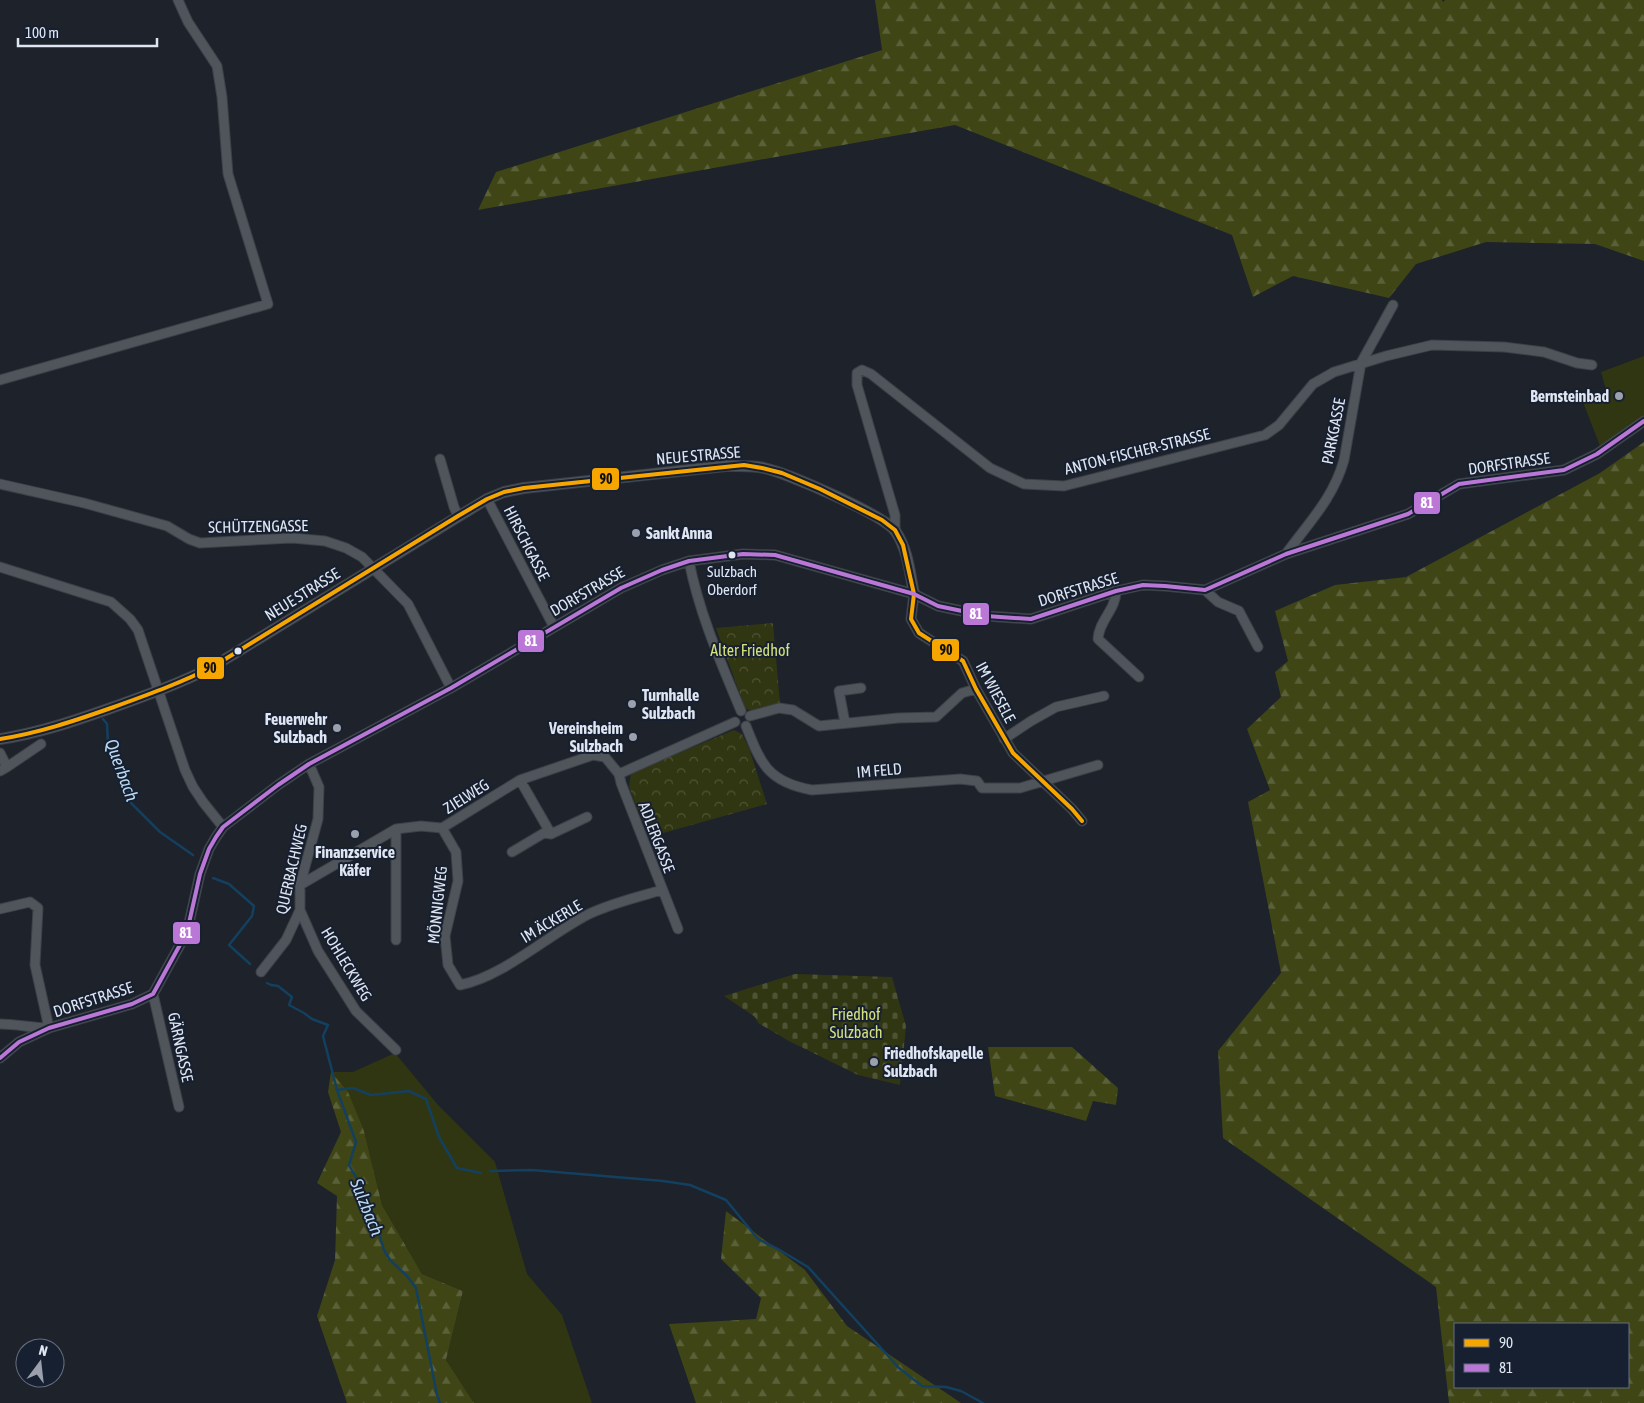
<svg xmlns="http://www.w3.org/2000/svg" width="1644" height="1403" viewBox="0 0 1644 1403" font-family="'Asap Condensed',sans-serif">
  <defs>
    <pattern id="forest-firs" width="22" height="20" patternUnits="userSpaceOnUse" patternTransform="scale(1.25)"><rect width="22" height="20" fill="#3f4515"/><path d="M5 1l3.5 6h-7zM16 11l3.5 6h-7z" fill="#5a6038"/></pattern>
    <pattern id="cemetery-stones" width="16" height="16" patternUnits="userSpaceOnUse" patternTransform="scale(1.25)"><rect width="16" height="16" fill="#313612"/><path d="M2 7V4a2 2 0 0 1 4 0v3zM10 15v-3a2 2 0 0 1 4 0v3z" fill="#4e5335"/></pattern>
    <pattern id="park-crowns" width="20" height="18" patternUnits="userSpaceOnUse" patternTransform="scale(1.25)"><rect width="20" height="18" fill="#313612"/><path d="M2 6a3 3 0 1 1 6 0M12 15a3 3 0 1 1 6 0" fill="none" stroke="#4e5335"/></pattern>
  </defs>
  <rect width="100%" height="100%" fill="#1d222b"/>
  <path fill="#313612" d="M 1644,356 L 1644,418 L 1600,446 L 1583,402 L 1606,390 L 1601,372 Z
    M 395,1053 L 438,1105 L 495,1162 L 527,1274 L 562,1315 L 592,1403 L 474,1403 L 446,1360 L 463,1291 L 422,1274 L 382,1205 L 364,1131 L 331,1072 L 353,1072 Z"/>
  <path fill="url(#forest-firs)" fill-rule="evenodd" d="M 875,0 L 1442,0 L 1443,2 L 1445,0 L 1644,0 L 1644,261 L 1595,244 L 1486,242 L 1416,264 L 1389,298 L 1293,276 L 1253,297 L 1232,235 L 955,125 L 478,210 L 496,172 L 882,50 Z
    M 1644,442 L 1644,1403 L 1449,1403 L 1436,1287 L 1223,1138 L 1218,1051 L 1281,973 L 1248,802 L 1270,790 L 1247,729 L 1281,697 L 1275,672 L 1288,661 L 1275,611 L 1335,585 L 1406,577 L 1600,473 ZM 1628,1324 L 1628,1387 L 1455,1387 L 1455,1324 Z
    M 988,1047 L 1072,1047 L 1118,1088 L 1116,1105 L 1093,1101 L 1086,1121 L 995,1096 Z
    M 331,1072 L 348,1092 L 364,1131 L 382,1205 L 422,1274 L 463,1291 L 446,1360 L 474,1403 L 347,1403 L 317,1316 L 335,1260 L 337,1196 L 317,1183 L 341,1132 L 328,1092 Z
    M 726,1211 L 805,1270 L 847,1326 L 961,1403 L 696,1403 L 669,1324 L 756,1319 L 761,1298 L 721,1259 Z"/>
  <path fill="url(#cemetery-stones)" d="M 795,974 L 892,977 L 906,1026 L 900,1085 L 858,1075 L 789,1041 L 758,1023 L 755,1017 L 724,996 Z"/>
  <path fill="url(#park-crowns)" d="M 773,623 L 780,704 L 751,711 L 745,708 L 716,628 Z
    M 734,730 L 742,734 L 749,748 L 767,804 L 649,837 L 629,787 L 631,773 Z"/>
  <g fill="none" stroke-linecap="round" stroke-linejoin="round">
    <path stroke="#144060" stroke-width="2.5" d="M 103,719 L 107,724 L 108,744 L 117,766 L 126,779 L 131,803 L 160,832 L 193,855
      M 213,878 L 229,884 L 254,906 L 252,916 L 229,945 L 250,964
      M 267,983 L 271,985 L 278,986 L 292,997 L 289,1005 L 304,1013 L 312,1019 L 328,1025 L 323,1036 L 337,1090 L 356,1142 L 349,1165 L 368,1199 L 384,1250 L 390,1260 L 407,1276 L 416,1288 L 437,1395 L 440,1403
      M 337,1090 L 353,1088 L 371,1095 L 409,1091 L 426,1099 L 439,1137 L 457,1168 L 481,1173
      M 490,1171 L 532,1170 L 663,1181 L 690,1185 L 726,1200 L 758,1239 L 778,1249 L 808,1267 L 899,1368 L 922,1386 L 946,1387 L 961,1391 L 983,1403"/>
    <defs>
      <path id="minor" d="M 0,380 L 268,304 L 228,174 L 222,97 L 217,66 L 188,22 L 178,0
        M 440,459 L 454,507 L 458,516
        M 0,484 L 84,503 L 167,526 L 189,539 L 200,543 L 292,538 L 325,541 L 346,548 L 362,557 L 408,604 L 451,688
        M 487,499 L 554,627
        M 895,530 L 895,515 L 857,385 L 857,373 L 862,370 L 871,374 L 990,468 L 1024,484 L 1064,486 L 1265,435 L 1279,425 L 1313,384 L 1334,372 L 1386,356 L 1432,345 L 1504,347 L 1544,352 L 1577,363 L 1592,365
        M 1286,554 C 1309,522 1333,499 1344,460 L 1361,363 L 1393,305
        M 689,561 C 699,613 721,663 741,711
        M 0,567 L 111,602 L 130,619 L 138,630 L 185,770 L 193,787 L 203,802 L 223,827
        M 1205,590 L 1218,602 L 1239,611 L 1258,647
        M 1116,591 C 1116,610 1099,620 1098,639 L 1139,677
        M 914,594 L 911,619 L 919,633 L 963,661 L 976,689 L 1013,753 L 1072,809 L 1082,821
        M 750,716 L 779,708 L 793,710 L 819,726 L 898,718 L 936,717 L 962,693 L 976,689
        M 845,723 L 839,691 L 861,688
        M 746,726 C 761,764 768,782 812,790 L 960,779 L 977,781 L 982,788 L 1020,788 L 1098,765
        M 1004,739 L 1031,721 L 1056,707 L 1104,696
        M 0,753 L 7,767 L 0,771
        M 7,767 L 41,744
        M 619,774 L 735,722
        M 520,780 L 551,834
        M 442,828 L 456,852 L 458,881 L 445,936 L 448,965 L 460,985 C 503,977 549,934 589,914 C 612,903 638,897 662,890
        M 512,852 L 544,833 L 551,834 L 587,817
        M 300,885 L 396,829 L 421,826 L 442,828 L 520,780 L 593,755 L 605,757 L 619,774 L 621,783 L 678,929
        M 0,909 L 30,902 L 38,908 L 35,965 L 49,1028 C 32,1028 17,1024 0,1024
        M 300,910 L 318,951 L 356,1011 L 396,1050
        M 396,940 L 396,829
        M 261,972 L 286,940 L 300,910 L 300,885 L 318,819 L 319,787 L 309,764
        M 153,994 L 179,1107
        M 0,1058 L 19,1042 L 49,1028 L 132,1004 L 153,994 L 187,932 L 200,874 L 209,849 L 216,837 L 223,827 L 278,785 L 309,764 L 451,688 L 621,588 L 662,570 L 689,561 L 743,554 L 775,555 L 914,594 L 938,606 L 986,616 L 1031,619 L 1116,591 L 1143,585 L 1165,586 L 1205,590 L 1286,554 L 1408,514 L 1459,484 L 1564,470 L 1597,454 L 1644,421"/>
      <path id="tertiary" d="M 0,739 C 39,733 74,721 111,708 C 147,695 181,683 214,666 L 487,499 L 504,492 L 524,488 L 726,466 C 739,466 751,465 764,468 C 787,473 885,515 896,532 C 908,550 910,574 914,594"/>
    </defs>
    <use href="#minor" stroke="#3c4047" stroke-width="11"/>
    <use href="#tertiary" stroke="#3c4047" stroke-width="12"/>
    <use href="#minor" stroke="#50545b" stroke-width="9"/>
    <use href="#tertiary" stroke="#50545b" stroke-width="10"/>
    <defs>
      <path id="bus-1" d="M 0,739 C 39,733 74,721 111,708 C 147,695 181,683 214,666 L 458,516 L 487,499 L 504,492 L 524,488 L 744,465 L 762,468 L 782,473 L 820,489 L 882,520 L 895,530 L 903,545 L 914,594 L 911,619 L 919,633 L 963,661 L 976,689 L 1013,753 L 1072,809 L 1082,821"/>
      <path id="bus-2" d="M 0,1058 L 19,1042 L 49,1028 L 132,1004 L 153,994 L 187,932 L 200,874 L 209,849 L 216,837 L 223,827 L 278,785 L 309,764 L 451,688 L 621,588 L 662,570 L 689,561 L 743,554 L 775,555 L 914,594 L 938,606 L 986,616 L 1031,619 L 1116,591 L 1143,585 L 1165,586 L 1205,590 L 1286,554 L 1408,514 L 1459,484 L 1564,470 L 1597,454 L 1644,421"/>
    </defs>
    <use href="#bus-1" stroke="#172031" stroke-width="8"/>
    <use href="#bus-2" stroke="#172031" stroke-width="8"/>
    <use href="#bus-1" stroke="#f7a600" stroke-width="4"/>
    <use href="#bus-2" stroke="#ba77d6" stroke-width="4"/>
  </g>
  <g fill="#9ba1ac" stroke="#172031" stroke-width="2">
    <circle cx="1619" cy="396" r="5"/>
    <circle cx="636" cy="533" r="5"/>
    <circle cx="632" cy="704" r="5"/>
    <circle cx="337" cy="728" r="5"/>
    <circle cx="633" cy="737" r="5"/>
    <circle cx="355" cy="834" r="5"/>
    <circle cx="874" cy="1062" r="5"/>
  </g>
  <g fill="#dfe6f1" stroke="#172031" stroke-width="2">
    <circle cx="732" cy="555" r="4.5"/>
    <circle cx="238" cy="651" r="4.5"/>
  </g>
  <g text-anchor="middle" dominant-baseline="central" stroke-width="4" stroke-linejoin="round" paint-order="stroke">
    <g font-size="15" fill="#dfe6f1" stroke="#172031">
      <text x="732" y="571">Sulzbach<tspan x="732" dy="18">Oberdorf</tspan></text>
    </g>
    <g font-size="16" font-weight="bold" fill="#dfe6f1" stroke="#172031" text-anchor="end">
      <text x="1609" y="396">Bernsteinbad</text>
      <text x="646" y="533" text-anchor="start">Sankt Anna</text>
      <text x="642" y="695" text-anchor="start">Turnhalle<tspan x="642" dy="18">Sulzbach</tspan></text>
      <text x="327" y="719">Feuerwehr<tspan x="327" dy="18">Sulzbach</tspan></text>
      <text x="623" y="728">Vereinsheim<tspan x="623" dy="18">Sulzbach</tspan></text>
      <text x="355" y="852" text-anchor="middle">Finanzservice<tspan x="355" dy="18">Käfer</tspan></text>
      <text x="884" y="1053" text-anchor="start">Friedhofskapelle<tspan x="884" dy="18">Sulzbach</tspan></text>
    </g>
    <g font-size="16" fill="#dfe6f1" stroke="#172031">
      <text transform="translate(1333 431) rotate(-79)">PARKGASSE</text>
      <text transform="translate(1137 451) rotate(-14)">ANTON-FISCHER-STRASSE</text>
      <text transform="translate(698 455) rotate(-5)">NEUE STRASSE</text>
      <text transform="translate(1509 463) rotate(-8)">DORFSTRASSE</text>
      <text transform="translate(258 526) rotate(-1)">SCHÜTZENGASSE</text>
      <text transform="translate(527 543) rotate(63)">HIRSCHGASSE</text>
      <text transform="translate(1078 589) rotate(-17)">DORFSTRASSE</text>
      <text transform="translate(587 591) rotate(-30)">DORFSTRASSE</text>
      <text transform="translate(302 594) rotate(-32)">NEUE STRASSE</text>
      <text transform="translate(996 692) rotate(62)">IM WIESELE</text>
      <text transform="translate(879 770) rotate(-5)">IM FELD</text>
      <text transform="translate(466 796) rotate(-32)">ZIELWEG</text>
      <text transform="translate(657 837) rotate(69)">ADLERGASSE</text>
      <text transform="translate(291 869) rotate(-77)">QUERBACHWEG</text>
      <text transform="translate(437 905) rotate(-84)">MÖNNIGWEG</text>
      <text transform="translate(551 921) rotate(-31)">IM ÄCKERLE</text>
      <text transform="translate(347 964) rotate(59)">HOHLECKWEG</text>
      <text transform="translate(93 999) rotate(-18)">DORFSTRASSE</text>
      <text transform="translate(181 1047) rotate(78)">GÄRNGASSE</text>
    </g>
    <g font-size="16" fill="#d4e17c" stroke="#172031">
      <text x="750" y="650">Alter Friedhof</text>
      <text x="856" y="1014">Friedhof<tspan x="856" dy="18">Sulzbach</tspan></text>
    </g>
    <g font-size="18" font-style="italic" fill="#b9d9f4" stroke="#172031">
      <text transform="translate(122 770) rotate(70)">Querbach</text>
      <text transform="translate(367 1207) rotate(68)">Sulzbach</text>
    </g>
  </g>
  <g stroke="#172031" stroke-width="2">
    <rect x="591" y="467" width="29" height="24" rx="5" fill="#f7a600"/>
    <rect x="1413" y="491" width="28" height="24" rx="5" fill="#ba77d6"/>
    <rect x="962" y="602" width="28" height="24" rx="5" fill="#ba77d6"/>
    <rect x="517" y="629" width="28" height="24" rx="5" fill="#ba77d6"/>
    <rect x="931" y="638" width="29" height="24" rx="5" fill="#f7a600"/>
    <rect x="196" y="656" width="29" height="24" rx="5" fill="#f7a600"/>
    <rect x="172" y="921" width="29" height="24" rx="5" fill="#ba77d6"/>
  </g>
  <g font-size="14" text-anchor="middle" font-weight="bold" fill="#fff">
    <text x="1427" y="508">81</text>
    <text x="976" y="619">81</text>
    <text x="531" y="646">81</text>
    <text x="186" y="938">81</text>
  </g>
  <g font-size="14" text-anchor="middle" font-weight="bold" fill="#111">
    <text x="606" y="484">90</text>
    <text x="946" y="655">90</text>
    <text x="210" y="673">90</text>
  </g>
  <rect x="1454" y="1323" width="175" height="65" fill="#172031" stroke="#676f7e"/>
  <rect x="1464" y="1339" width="25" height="8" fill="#f7a600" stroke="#676f7e"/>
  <text x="1499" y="1348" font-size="15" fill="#dfe6f1">90</text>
  <rect x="1464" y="1364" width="25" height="8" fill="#ba77d6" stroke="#676f7e"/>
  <text x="1499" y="1373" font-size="15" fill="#dfe6f1">81</text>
  <g transform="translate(40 1363) rotate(15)"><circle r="24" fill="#172031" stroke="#676f7e"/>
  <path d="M0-4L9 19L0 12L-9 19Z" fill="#9ba1ac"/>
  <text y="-8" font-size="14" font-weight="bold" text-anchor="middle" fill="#dfe6f1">N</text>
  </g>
  <path d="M18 38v8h139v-8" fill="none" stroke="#dfe6f1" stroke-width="2.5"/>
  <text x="25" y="38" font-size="15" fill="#dfe6f1" stroke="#172031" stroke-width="4" paint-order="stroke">100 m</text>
</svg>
